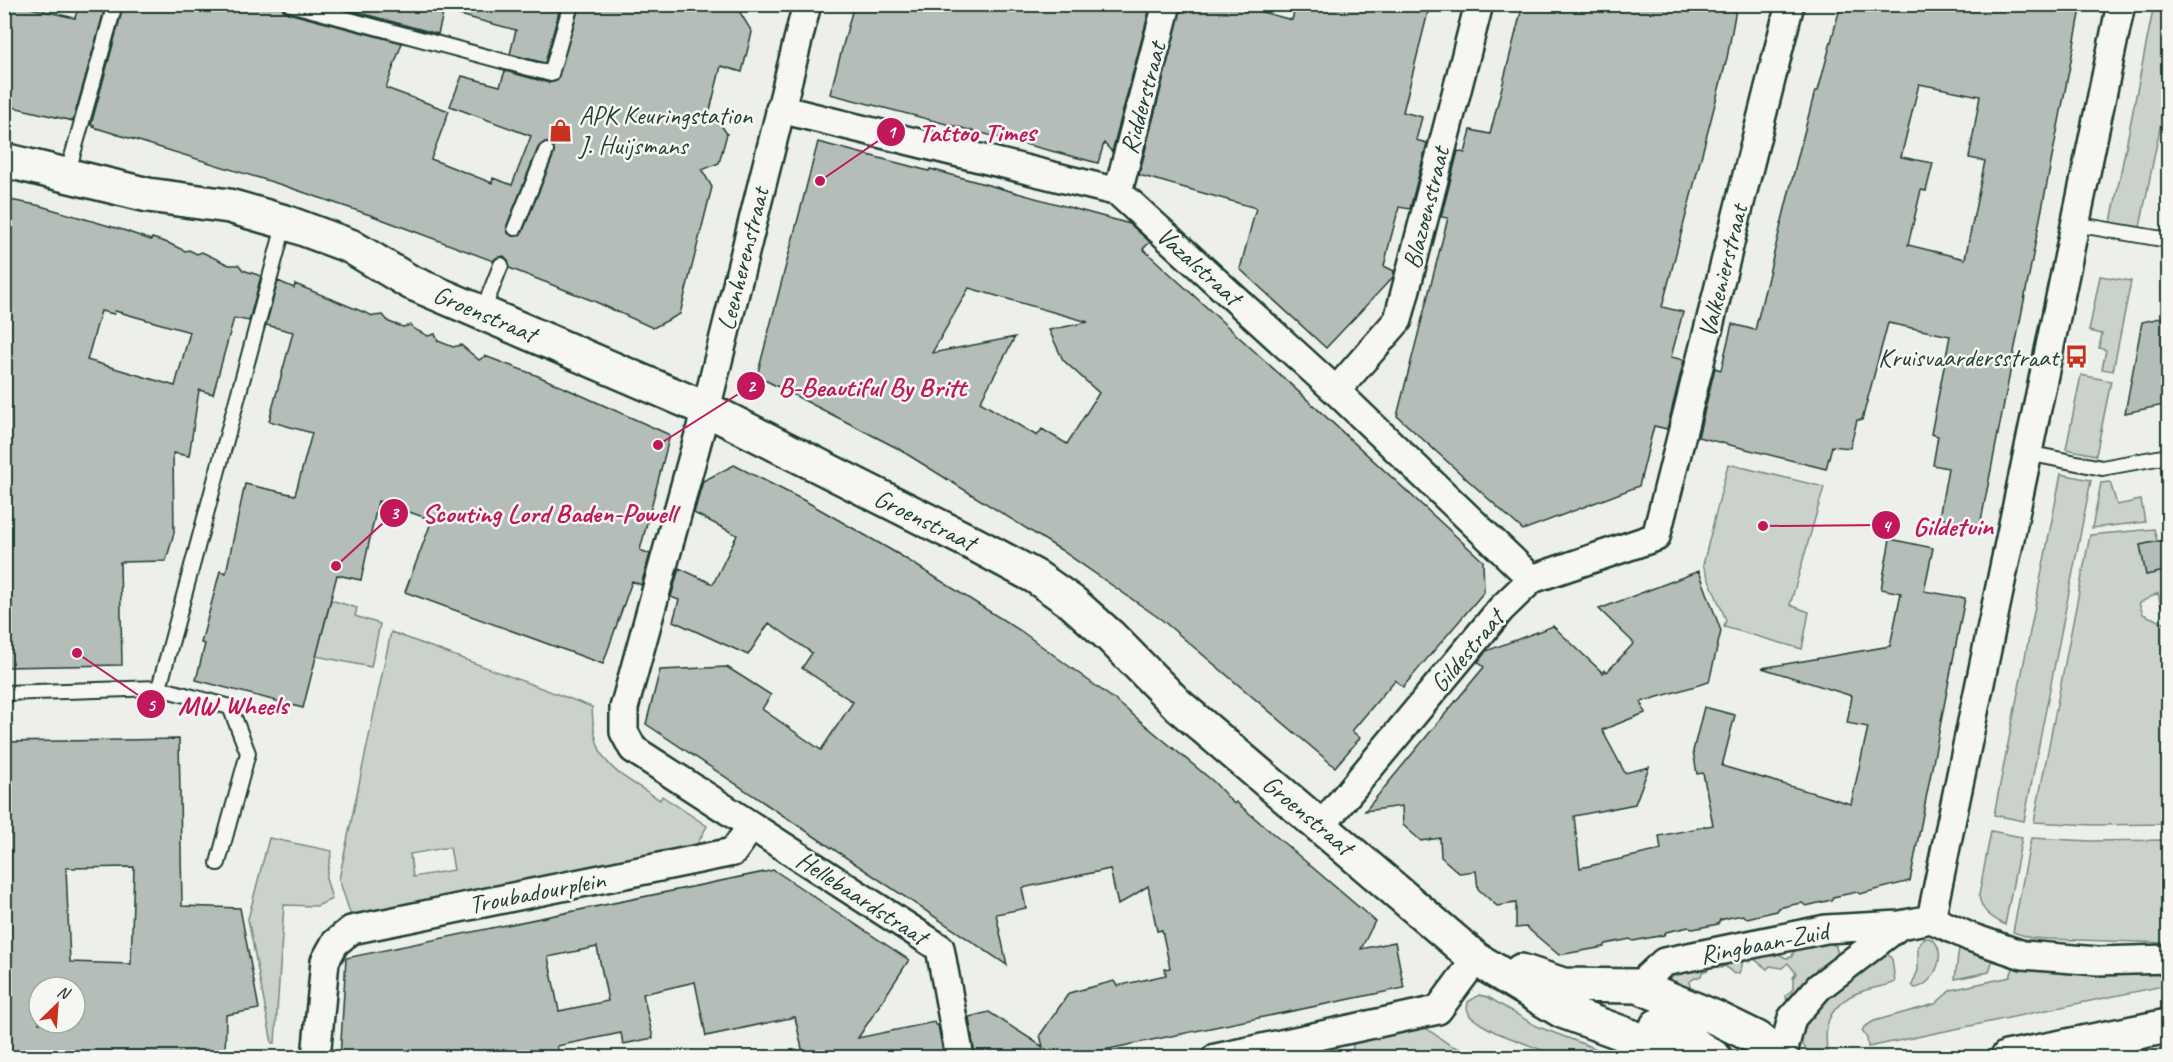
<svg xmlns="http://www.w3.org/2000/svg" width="2173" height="1062" viewBox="0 0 2173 1062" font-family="Caveat,sans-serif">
  <rect width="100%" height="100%" fill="#edefea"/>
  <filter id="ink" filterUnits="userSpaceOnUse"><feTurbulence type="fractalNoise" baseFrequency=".0167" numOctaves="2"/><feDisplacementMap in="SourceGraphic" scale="12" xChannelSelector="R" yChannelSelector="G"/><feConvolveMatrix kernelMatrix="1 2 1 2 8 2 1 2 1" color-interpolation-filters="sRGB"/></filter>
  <g filter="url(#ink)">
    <path fill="#cbd2cc" stroke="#758880" stroke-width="1.5" fill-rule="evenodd" d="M 2154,5 L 2168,5 L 2168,88 L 2139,232 L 2110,227 Z
      M 2100,276 L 2131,281 L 2113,371 L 2102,369 L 2106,350 L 2099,348 L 2102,334 L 2089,331 Z
      M 2081,375 L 2111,381 L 2096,455 L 2066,449 Z
      M 1728,464 L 1824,487 L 1790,605 L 1809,612 L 1802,649 L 1724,627 L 1726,620 L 1703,565 Z
      M 2061,474 L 2091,480 L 2024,821 L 1994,815 Z
      M 2110,482 L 2117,505 L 2141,500 L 2145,522 L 2092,528 L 2101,483 Z
      M 2154,529 L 2157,541 L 2140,545 L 2163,571 L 2168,604 L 2161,606 L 2158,593 L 2139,603 L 2143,614 L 2168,625 L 2168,824 L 2092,825 L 2034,822 L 2090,535 Z
      M 331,600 L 357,608 L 355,616 L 380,624 L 371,667 L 316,656 Z
      M 391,632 L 592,707 C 594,767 614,770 660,800 L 662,796 L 707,826 L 695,848 L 352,919 L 339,879 ZM 450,847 L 454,870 L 413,877 L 410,854 Z
      M 1991,831 L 2022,837 L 2005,925 C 1991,917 1981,912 1979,895 Z
      M 269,838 L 332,851 L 326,878 L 332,899 L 317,906 L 284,905 L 275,1043 L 272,1043 L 248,919 Z
      M 2031,838 L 2091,841 L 2168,840 L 2168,943 L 2047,939 L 2031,938 L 2013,932 Z
      M 1924,938 L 1929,938 C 1950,947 1936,985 1915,988 L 1912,985 L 1918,970 L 1918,947 Z
      M 1825,940 L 1836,946 L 1838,956 L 1836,960 L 1787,1003 L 1786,996 L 1793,989 L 1793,978 L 1796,973 L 1788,963 L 1782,968 L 1770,966 L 1767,969 L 1754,959 L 1749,962 L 1745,960 L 1742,963 L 1742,966 L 1739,973 L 1734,974 L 1725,966 L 1721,968 L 1710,966 L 1708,970 L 1702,972 L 1701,976 L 1695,978 L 1689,982 L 1691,992 L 1696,994 L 1695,998 L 1665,985 L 1674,975 L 1682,970 L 1771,951 L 1770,954 L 1772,956 L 1779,954 L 1786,958 L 1792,957 C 1794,943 1812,943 1825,940 Z
      M 1959,948 L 1993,959 L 1989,972 L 1955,979 Z
      M 1885,951 L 1892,959 L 1895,982 C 1885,987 1874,987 1863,991 C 1846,996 1830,1009 1827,1027 C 1825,1036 1827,1046 1827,1056 C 1818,1057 1808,1054 1803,1045 C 1787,1017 1866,966 1885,951 Z
      M 2014,965 L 2035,970 L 2073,972 L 2168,974 L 2168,985 L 1868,1047 L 1867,1038 L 1862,1031 L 1864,1027 L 1874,1021 L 1935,1004 L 1951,990 L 2010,977 Z
      M 1479,995 L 1488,997 L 1536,1026 L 1618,1057 L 1560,1057 L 1495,1032 L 1481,1024 L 1470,1016 L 1467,1009 L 1468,1002 Z
      M 1423,1026 L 1450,1045 L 1480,1057 L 1313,1058 L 1353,1049 L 1352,1040 Z"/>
    <path fill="#b4bdb8" stroke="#1f3d34" stroke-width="1.5" fill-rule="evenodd" d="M 4,4 L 13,4 L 75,18 L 79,4 L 106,4 L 73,121 L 4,105 Z
      M 124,4 L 281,4 L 283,10 L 288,13 L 402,43 L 386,88 L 449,111 L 431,159 L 492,183 L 493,178 L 512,185 L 531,136 L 450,106 L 462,76 L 500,86 L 505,71 L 549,83 L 557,81 L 580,4 L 735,4 L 752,32 L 742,72 L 721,66 L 709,114 L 715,116 L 727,134 L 719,163 L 702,170 L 712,187 L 680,314 L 653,328 L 596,302 L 509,268 L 508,260 L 504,256 L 496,258 L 493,261 L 373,216 L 282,185 L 93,127 L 94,125 L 91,125 ZM 545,142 L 553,146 L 554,154 L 523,231 L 520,235 L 512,236 L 508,233 L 507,225 L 538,148 Z
      M 327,4 L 426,4 L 444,10 L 438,34 Z
      M 454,4 L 561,4 L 545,63 L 510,54 L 516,30 L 452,13 Z
      M 854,4 L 1151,4 L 1112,152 L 1104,143 L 1098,163 L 830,94 Z
      M 1182,4 L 1232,4 L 1292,20 L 1296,4 L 1430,4 L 1403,112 L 1422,117 L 1416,140 L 1427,143 L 1410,209 L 1399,207 L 1390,241 L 1384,266 L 1394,271 L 1393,277 L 1326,348 L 1240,269 L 1256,208 L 1139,175 Z
      M 1523,4 L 1737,4 L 1727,58 L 1662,307 L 1683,312 L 1671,357 L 1684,360 L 1667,429 L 1654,426 L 1639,486 L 1523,530 L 1397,416 L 1448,218 L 1441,217 L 1458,151 L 1465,153 L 1471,130 L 1490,134 Z
      M 1841,4 L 2082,4 L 1980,526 L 1939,518 L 1948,468 L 1933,465 L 1938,436 L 1931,434 L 1950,336 L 1888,323 L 1862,420 L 1857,420 L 1850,448 L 1832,446 L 1826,469 L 1698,437 L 1715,368 L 1721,370 L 1732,324 L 1755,330 L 1797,160 L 1815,91 L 1818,91 ZM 1919,84 L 1980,96 L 1969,158 L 1985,161 L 1965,259 L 1908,245 L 1921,190 L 1926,191 L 1933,163 L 1901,157 Z
      M 818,142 L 929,171 L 930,169 L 1130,224 L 1150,242 L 1143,249 L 1483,561 L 1484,592 L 1403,687 L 1395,680 L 1352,731 L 1360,738 L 1335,767 L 1162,620 L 1061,550 L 897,448 L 757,376 ZM 969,288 L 1088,322 L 1049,330 L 1063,360 L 1099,393 L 1067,444 L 1042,429 L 1037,436 L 980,402 L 1015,337 L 932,353 Z
      M 4,199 L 37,205 L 123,230 L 151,240 L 152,238 L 168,243 L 185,251 L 189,250 L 197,254 L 202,252 L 229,265 L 239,265 L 243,270 L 261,276 L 249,321 L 234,318 L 213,394 L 199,390 L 189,456 L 173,453 L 174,533 L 166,561 L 120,562 L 122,665 L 4,667 ZM 101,311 L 114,314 L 115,311 L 190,332 L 175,386 L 87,360 Z
      M 278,281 L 294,288 L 295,284 L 373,316 L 383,315 L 389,322 L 403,327 L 411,325 L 414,329 L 428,336 L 435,334 L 438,341 L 453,347 L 461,345 L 479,360 L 485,356 L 538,376 L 670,435 L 640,550 L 650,554 L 641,585 L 632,581 L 603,664 L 405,592 L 432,520 L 378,501 L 361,580 L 337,575 L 303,708 L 196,680 L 205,644 L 201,643 L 220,571 L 226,573 L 245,484 L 295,495 L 312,433 L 269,421 L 293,332 L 266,325 Z
      M 2169,316 L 2169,404 L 2125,413 L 2142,322 Z
      M 734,465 L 807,502 L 898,554 L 1021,631 L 1115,700 L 1214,782 L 1234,804 L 1236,802 L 1375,921 L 1361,949 L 1395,942 L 1404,988 L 1065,1058 L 975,1058 L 969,1017 L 989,1012 L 1043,1047 L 1040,1035 L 1069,993 L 1114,981 L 1117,986 L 1166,975 L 1165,969 L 1170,968 L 1162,930 L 1157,931 L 1148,886 L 1118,905 L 1110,869 L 1022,888 L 1026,908 L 996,914 L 1007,965 L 646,724 L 660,670 L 727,667 L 771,695 L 762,709 L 821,750 L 853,702 L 802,668 L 812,653 L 769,623 L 748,655 L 673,621 L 679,600 L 671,597 L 679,568 L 713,584 L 737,535 L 694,513 L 703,481 Z
      M 1890,539 L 1933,548 L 1924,591 L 1965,598 L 1910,881 L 1860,894 L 1857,892 L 1833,897 L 1831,900 L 1806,906 L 1802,903 L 1791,905 L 1779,908 L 1777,911 L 1747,918 L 1743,915 L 1732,917 L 1720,920 L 1718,924 L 1693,929 L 1689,927 L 1666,932 L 1664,935 L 1633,941 L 1630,939 L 1606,944 L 1604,947 L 1559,955 L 1526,927 L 1516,928 L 1516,903 L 1497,906 L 1478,889 L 1476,871 L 1459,873 L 1441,857 L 1440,838 L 1421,841 L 1403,825 L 1402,806 L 1365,811 L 1484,667 L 1478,662 L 1486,651 L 1553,626 L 1603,673 L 1605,670 L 1607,672 L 1634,643 L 1599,609 L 1699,571 L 1721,631 L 1709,682 L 1641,702 L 1645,713 L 1602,730 L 1625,773 L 1649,767 L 1635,804 L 1574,816 L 1580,868 L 1661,850 L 1659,836 L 1713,825 L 1703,773 L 1697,774 L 1693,751 L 1704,707 L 1735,715 L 1722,766 L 1851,804 L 1868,727 L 1847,723 L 1852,696 L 1762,668 L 1890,646 L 1901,593 L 1881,589 Z
      M 2169,539 L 2169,570 L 2146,575 L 2140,545 Z
      M 179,739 L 182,906 L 240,908 L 259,1009 L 226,1015 L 225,1058 L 4,1058 L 4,742 ZM 134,867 L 131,964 L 70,962 L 66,868 ZM 39,987 L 75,987 L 75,1023 L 39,1023 Z
      M 774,870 L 909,960 L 858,1038 L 934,1022 L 935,1025 L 938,1025 L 944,1058 L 804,1058 L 795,1017 L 706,1036 L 695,982 L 643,994 L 653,1038 L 623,1044 L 621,1033 L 557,1046 L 560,1058 L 340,1058 L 346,958 ZM 597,947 L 608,1001 L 559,1011 L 548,957 Z"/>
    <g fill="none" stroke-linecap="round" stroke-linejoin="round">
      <defs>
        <path id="service" d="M 290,4 L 551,74 L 571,4
          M 67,175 L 115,4
          M 2074,224 L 2168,240
          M 515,228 L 546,151
          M 482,313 L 501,265
          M 2027,453 L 2102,468 L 2168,456
          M 159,688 L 285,222
          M 4,693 L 159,688 L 230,707 L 248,753 L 218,863"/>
        <path id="minor" d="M 807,4 L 706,409 L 624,708 L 624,732 L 633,749 L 940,948 L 960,1058
          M 780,109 L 1118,192 L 1336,391 L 1532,579
          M 1118,192 L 1167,4
          M 1336,391 L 1398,320 L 1479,4
          M 1321,826 L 1501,609 L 1532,579 L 1656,537 L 1790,4
          M 1931,919 L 2121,4
          M 1638,986 L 1664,962 L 1826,929 L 1900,925 L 1931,919 L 1970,937 L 2023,955 L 2098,961 L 2168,959
          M 1782,1057 L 1792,1018 L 1819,987 L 1900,925
          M 316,1058 L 325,961 L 335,943 L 351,930 L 733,852 L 751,827
          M 1216,1058 L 1438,1010 L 1476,959"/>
        <path id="tertiary" d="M 4,160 L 148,195 L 229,206 L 285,222 L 350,246 L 410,282 L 706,409 L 978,546 L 1036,577 L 1073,603 L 1111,637 L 1178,705 L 1476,959 L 1562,1011 L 1641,1040 L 1677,1058
          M 1521,971 L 1563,985 L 1638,986 L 1716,1018 L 1757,1038 L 1782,1058
          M 1657,1026 L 1671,1030 L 1715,1058"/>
        <path id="secondary" d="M 2007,1058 L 2168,1026"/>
      </defs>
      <use href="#service" stroke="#1f3d34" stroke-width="18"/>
      <use href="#minor" stroke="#1f3d34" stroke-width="32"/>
      <use href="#tertiary" stroke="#1f3d34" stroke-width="38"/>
      <use href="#secondary" stroke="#1f3d34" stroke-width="38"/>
      <use href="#service" stroke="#f6f6f2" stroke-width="14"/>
      <use href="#minor" stroke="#f6f6f2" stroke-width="27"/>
      <use href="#tertiary" stroke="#f6f6f2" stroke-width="33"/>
      <use href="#secondary" stroke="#f6f6f2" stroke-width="33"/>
    </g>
  </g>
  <defs>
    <symbol id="shop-bare" viewBox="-9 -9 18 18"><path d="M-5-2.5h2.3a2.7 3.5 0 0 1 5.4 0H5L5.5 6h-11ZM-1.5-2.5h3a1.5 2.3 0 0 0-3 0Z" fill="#c8321e" stroke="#f6f6f2" stroke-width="2.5" paint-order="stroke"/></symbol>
    <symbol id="bus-bare" viewBox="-9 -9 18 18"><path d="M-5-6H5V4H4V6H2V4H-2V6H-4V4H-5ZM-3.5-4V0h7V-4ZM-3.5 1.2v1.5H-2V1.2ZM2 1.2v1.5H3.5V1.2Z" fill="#c8321e" stroke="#f6f6f2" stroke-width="2.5" paint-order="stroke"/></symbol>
  </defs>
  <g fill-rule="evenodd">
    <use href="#shop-bare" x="544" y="114" width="33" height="33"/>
    <use href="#bus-bare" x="2060" y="340" width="33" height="33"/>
  </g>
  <g text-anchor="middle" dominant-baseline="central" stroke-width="5" stroke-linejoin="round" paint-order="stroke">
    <g font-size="26" fill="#1f3d34" stroke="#f6f6f2">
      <text transform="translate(1143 98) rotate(-75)">Ridderstraat</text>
      <text transform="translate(1426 208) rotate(-76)">Blazoenstraat</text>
      <text transform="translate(743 259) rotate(-76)">Leenherenstraat</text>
      <text transform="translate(1199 266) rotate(42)">Vazalstraat</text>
      <text transform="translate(1723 271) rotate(-76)">Valkenierstraat</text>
      <text transform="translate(485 314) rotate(23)">Groenstraat</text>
      <text transform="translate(925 520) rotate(26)">Groenstraat</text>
      <text transform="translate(1467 651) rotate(-50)">Gildestraat</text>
      <text transform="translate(1308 815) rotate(40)">Groenstraat</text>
      <text transform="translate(537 892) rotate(-11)">Troubadourplein</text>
      <text transform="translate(862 898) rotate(33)">Hellebaardstraat</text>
      <text transform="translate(1764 943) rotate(-11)">Ringbaan-Zuid</text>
    </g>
    <g font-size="26" fill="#1f3d34" stroke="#f6f6f2" text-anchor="start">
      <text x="579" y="115">APK Keuringstation<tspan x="579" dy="30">J. Huijsmans</tspan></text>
      <text x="2058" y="357" text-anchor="end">Kruisvaardersstraat</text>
    </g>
  </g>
  <path fill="none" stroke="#c2185b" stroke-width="2" d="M820 181L891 132M658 445L751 386M336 566L394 513M1763 526L1886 525M77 653L151 704"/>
  <g fill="#c2185b" stroke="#f6f6f2" stroke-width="2">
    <circle cx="820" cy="181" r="6"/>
    <circle cx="658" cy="445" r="6"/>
    <circle cx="336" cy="566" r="6"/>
    <circle cx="1763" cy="526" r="6"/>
    <circle cx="77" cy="653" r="6"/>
    <circle cx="891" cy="132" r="15"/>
    <circle cx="751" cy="386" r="15"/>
    <circle cx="394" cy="513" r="15"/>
    <circle cx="1886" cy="525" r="15"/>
    <circle cx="151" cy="704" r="15"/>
  </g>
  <g font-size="18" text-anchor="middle" font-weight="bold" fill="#fff">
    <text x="891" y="138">1</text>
    <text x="751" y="392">2</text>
    <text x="394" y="519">3</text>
    <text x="1886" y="532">4</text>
    <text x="151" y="711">5</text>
  </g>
  <g font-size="27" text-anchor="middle" font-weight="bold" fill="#c2185b" stroke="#f6f6f2" stroke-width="5" stroke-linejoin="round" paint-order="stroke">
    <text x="977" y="141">Tattoo Times</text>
    <text x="872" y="396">B-Beautiful By Britt</text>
    <text x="549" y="522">Scouting Lord Baden-Powell</text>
    <text x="1953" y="535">Gildetuin</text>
    <text x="233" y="714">MW Wheels</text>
  </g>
  <rect width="2173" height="1062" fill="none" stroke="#f6f6f2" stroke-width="24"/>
  <rect x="12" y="12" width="2149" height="1038" fill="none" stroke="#1f3d34" stroke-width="2" filter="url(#ink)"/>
  <g transform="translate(57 1005) rotate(25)"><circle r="28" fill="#f6f6f2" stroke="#a0aca6" stroke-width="1.5"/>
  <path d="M0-4.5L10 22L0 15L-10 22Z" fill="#c8321e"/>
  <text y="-9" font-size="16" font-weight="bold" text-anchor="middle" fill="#1f3d34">N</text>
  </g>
</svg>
